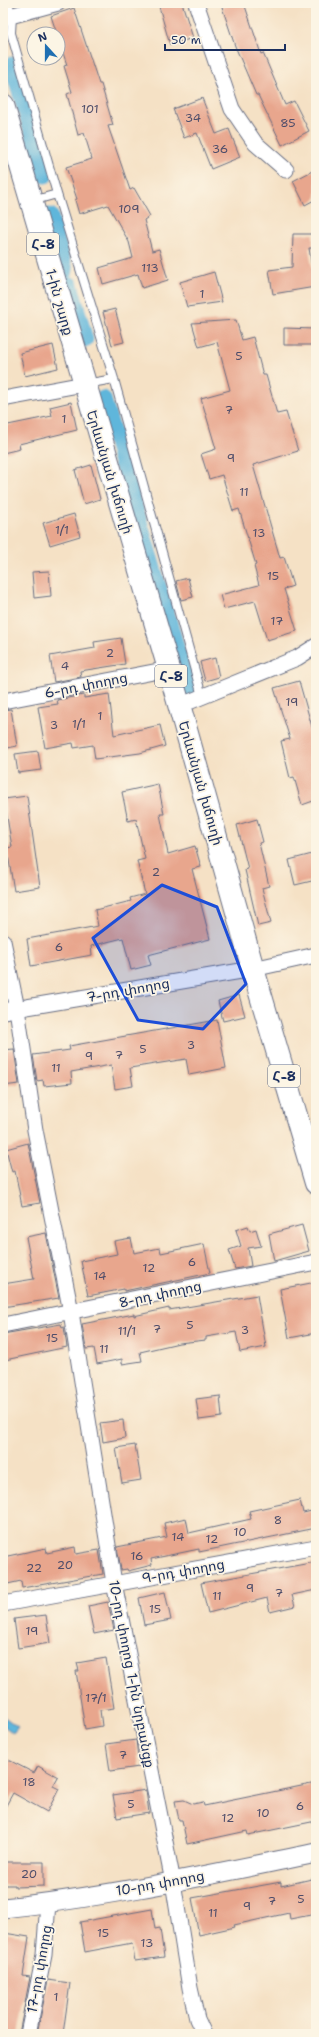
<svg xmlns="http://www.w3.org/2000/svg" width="319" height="2037" viewBox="0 0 319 2037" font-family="'Shantell Sans','Noto Sans Armenian',sans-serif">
  <rect width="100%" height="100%" fill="#fcf5e5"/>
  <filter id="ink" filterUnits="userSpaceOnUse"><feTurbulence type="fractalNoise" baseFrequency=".025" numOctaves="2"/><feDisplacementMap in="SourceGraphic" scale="8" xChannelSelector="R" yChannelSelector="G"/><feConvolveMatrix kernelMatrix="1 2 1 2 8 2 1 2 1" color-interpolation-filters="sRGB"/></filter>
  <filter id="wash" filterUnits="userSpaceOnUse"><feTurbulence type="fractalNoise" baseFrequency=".012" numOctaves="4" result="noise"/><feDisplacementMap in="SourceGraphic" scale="16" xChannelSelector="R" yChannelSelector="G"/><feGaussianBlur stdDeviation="0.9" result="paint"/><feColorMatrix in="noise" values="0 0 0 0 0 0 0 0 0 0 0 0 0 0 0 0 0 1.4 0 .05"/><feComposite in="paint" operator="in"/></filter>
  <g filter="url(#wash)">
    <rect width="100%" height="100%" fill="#f5e1c5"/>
    <path fill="#5eb6db" stroke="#3c729c" d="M 3,1716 L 18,1727 L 13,1733 L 3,1725 Z"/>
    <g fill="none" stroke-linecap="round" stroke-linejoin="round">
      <path stroke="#5eb6db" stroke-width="17" d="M 12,65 L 45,175
        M 50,216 L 65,270
        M 70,285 L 85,339
        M 103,399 L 190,693"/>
    </g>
    <g id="blocks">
      <path fill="#e8a68d" d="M 158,3 L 182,3 L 193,38 L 170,45 Z
        M 234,3 L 244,3 L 261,54 L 263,53 L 285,105 L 294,101 L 309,131 L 282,145 L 258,95 L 256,95 L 235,46 L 222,7 Z
        M 74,8 L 99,84 L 101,84 L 113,125 L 108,126 L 130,190 L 134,188 L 150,216 L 144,220 L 152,251 L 159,249 L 168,280 L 142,288 L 138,274 L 103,284 L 99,268 L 133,258 L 129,242 L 108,205 L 79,214 L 75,200 L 77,199 L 66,167 L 92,159 L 84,133 L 78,135 L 67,94 L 72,92 L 64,66 L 67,65 L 51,16 Z
        M 202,98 L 216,134 L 229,129 L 240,157 L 211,169 L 197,133 L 184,138 L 173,109 Z
        M 316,169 L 316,199 L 305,205 L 293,181 Z
        M 293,234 L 313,234 L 313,248 L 309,248 L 315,287 L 273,294 L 269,270 L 292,267 Z
        M 214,272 L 222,302 L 187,307 L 180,282 Z
        M 115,309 L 124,342 L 112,345 L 103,312 Z
        M 236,320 L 242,340 L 253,337 L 263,375 L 266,375 L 277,414 L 286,412 L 298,451 L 253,465 L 280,558 L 284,557 L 293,586 L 284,589 L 297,631 L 267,640 L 255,601 L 224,609 L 220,595 L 259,585 L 254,566 L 256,565 L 239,509 L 233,511 L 222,475 L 209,479 L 201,454 L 216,449 L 201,398 L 230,390 L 217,342 L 199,347 L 192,323 Z
        M 284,328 L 314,329 L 314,345 L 284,345 Z
        M 53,345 L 58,368 L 25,376 L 20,353 Z
        M 71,402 L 77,430 L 19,444 L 20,449 L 3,453 L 3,426 L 52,416 L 50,407 Z
        M 91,465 L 100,499 L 84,504 L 75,470 Z
        M 74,514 L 80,536 L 50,545 L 43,523 Z
        M 49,571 L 51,596 L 34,598 L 32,572 Z
        M 188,578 L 193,597 L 181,600 L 176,581 Z
        M 121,638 L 125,664 L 80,671 L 81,677 L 54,682 L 50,656 L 95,648 L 94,642 Z
        M 215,658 L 219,677 L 205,681 L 200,662 Z
        M 299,681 L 316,741 L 316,800 L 302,805 L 294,777 L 290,778 L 281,741 L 290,739 L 274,688 Z
        M 109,694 L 114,735 L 160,725 L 165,746 L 140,753 L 95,759 L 93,745 L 74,748 L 73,743 L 45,748 L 38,707 L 58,704 L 57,700 L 84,695 L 84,698 Z
        M 11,709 L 17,746 L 3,749 L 3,710 Z
        M 38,751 L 41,770 L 18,773 L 15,754 Z
        M 158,784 L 164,814 L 160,814 L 168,854 L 195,846 L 201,867 L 192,869 L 210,939 L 148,955 L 151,965 L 131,970 L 123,938 L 91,946 L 92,955 L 31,966 L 27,939 L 98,926 L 95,910 L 131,901 L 130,898 L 145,894 L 137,861 L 145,859 L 136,819 L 128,821 L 122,792 Z
        M 27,796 L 40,887 L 14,891 L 7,848 L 12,847 L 4,799 Z
        M 257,819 L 263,842 L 259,843 L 269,886 L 262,888 L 271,923 L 258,926 L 245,870 L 248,869 L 237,825 Z
        M 316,853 L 316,880 L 295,885 L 289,860 Z
        M 239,995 L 245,1016 L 223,1021 L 218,1001 Z
        M 217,1020 L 226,1068 L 189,1075 L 186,1059 L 130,1068 L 133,1086 L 115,1089 L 111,1065 L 71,1072 L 72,1083 L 44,1086 L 43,1080 L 37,1081 L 33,1055 L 70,1050 L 69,1046 Z
        M 14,1049 L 19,1084 L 3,1086 L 3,1050 Z
        M 28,1143 L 40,1203 L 22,1206 L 15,1171 L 12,1172 L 6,1149 Z
        M 302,1225 L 309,1251 L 274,1261 L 269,1234 Z
        M 248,1226 L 250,1231 L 256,1229 L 261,1246 L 248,1248 L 251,1266 L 235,1269 L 229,1250 L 241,1246 L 236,1230 Z
        M 46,1233 L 59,1298 L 3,1307 L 3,1284 L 34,1279 L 26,1237 Z
        M 131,1238 L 134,1253 L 160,1248 L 161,1253 L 204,1244 L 210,1273 L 124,1291 L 124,1289 L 88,1296 L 81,1261 L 117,1254 L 114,1241 Z
        M 316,1282 L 316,1333 L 289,1338 L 280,1289 Z
        M 257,1295 L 266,1347 L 240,1352 L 236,1332 L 206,1337 L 206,1340 L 179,1343 L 140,1352 L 142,1361 L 122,1364 L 122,1359 L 97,1364 L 94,1348 L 86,1349 L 82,1324 L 134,1314 L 134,1316 L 169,1308 L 169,1310 Z
        M 61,1324 L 62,1328 L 64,1327 L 67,1347 L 5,1360 L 3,1334 Z
        M 220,1396 L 222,1417 L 199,1420 L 196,1399 Z
        M 123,1420 L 125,1438 L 103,1442 L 100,1423 Z
        M 135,1445 L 141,1480 L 122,1483 L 116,1448 Z
        M 300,1500 L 303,1513 L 316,1510 L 316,1528 L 199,1552 L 199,1549 L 151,1559 L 152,1565 L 128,1571 L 127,1569 L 121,1570 L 117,1547 L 167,1537 L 164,1523 L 186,1518 L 189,1533 L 251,1519 L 249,1511 Z
        M 75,1547 L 76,1554 L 99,1550 L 103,1574 L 22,1588 L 21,1581 L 3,1585 L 3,1557 L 46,1548 L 47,1553 Z
        M 316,1562 L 316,1590 L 292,1595 L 295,1606 L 270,1612 L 267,1598 L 208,1613 L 201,1583 Z
        M 165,1592 L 171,1620 L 144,1625 L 139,1598 Z
        M 108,1602 L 114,1630 L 94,1634 L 88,1606 Z
        M 46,1615 L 50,1643 L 18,1648 L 14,1619 Z
        M 106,1658 L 114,1708 L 100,1710 L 102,1726 L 85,1729 L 76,1671 L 79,1671 L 77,1663 Z
        M 136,1740 L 139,1767 L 110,1771 L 106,1744 Z
        M 3,1757 L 34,1773 L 38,1766 L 58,1777 L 53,1786 L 59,1789 L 47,1812 L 13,1793 L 3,1811 Z
        M 316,1783 L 316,1821 L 248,1835 L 247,1831 L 187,1844 L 182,1820 L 179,1820 L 175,1801 L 184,1800 L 193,1804 L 203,1802 L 204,1806 Z
        M 146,1790 L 149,1813 L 117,1818 L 113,1795 Z
        M 3,1862 L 44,1862 L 44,1886 L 15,1887 L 15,1885 L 3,1885 Z
        M 316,1878 L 316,1914 L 290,1919 L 289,1913 L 234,1925 L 235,1927 L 199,1935 L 192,1898 L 281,1882 L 281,1886 Z
        M 152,1909 L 155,1929 L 160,1928 L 164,1957 L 135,1961 L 132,1943 L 85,1952 L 80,1922 Z
        M 4,1933 L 29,1937 L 23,1976 L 30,1977 L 19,2034 L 3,2034 Z
        M 48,1980 L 70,1983 L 63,2034 L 37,2034 Z"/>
    </g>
  </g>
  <g filter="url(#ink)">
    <use href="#blocks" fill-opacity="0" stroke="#676d82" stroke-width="1"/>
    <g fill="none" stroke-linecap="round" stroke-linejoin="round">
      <defs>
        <path id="service" d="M 8,3 L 12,16 L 11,33 L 57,194 L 114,379 L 202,696
          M 32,201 L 57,194
          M 85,384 L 114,379"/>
        <path id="minor" d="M 196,3 L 232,109 L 255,143 L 286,170
          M 3,18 L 58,3
          M 3,399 L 84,384
          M 3,701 L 169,669
          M 179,706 L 297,658 L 316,646
          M 3,941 L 17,1009 L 35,1130 L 71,1312 L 114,1583 L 173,1882 L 190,1988 L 197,2019 L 204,2034
          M 3,1011 L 253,969 L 316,955
          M 3,1325 L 316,1262
          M 3,1604 L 316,1547
          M 28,2034 L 44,1955 L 48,1903"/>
        <path id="tertiary" d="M 3,1908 C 108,1897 212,1874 316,1853"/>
        <path id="primary" d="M 3,105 L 169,669 L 253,969 L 316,1183"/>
      </defs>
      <use href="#service" stroke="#676d82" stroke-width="10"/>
      <use href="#minor" stroke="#676d82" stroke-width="17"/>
      <use href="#tertiary" stroke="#676d82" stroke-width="21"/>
      <use href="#primary" stroke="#676d82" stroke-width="24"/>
      <use href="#service" stroke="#fff" stroke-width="8"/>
      <use href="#minor" stroke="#fff" stroke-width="15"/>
      <use href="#tertiary" stroke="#fff" stroke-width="19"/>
      <use href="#primary" stroke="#fff" stroke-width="22"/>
    </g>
  </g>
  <path fill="#1d4ed8" fill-opacity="0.2" stroke="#1d4ed8" stroke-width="3" stroke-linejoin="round" d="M 162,885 L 217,907 L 246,984 L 203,1029 L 138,1020 L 93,938 Z"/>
  <g text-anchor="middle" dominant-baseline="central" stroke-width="3.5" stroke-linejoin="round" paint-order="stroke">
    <g font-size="12" fill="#4e4d6a">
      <text x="90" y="109">101</text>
      <text x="193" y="118">34</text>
      <text x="288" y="123">85</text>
      <text x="220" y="149">36</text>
      <text x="129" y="209">109</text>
      <text x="150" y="268">113</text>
      <text x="202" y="294">1</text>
      <text x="239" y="356">5</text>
      <text x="229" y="410">7</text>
      <text x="64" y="419">1</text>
      <text x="231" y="458">9</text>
      <text x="244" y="492">11</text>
      <text x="62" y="530">1/1</text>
      <text x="259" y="533">13</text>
      <text x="273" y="576">15</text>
      <text x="277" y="621">17</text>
      <text x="110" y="653">2</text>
      <text x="65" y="666">4</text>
      <text x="292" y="702">19</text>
      <text x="100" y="716">1</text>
      <text x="79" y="724">1/1</text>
      <text x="54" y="725">3</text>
      <text x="156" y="872">2</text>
      <text x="59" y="947">6</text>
      <text x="191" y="1045">3</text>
      <text x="143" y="1049">5</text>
      <text x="119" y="1055">7</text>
      <text x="89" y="1056">9</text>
      <text x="56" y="1068">11</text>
      <text x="192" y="1262">6</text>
      <text x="149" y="1268">12</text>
      <text x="100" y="1276">14</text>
      <text x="190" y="1325">5</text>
      <text x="157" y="1329">7</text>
      <text x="245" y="1330">3</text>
      <text x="127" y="1331">11/1</text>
      <text x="52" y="1338">15</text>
      <text x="104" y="1349">11</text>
      <text x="278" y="1520">8</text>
      <text x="240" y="1532">10</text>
      <text x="178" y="1537">14</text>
      <text x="212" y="1539">12</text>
      <text x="137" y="1556">16</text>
      <text x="65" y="1565">20</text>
      <text x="34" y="1568">22</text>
      <text x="250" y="1588">9</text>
      <text x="279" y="1593">7</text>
      <text x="217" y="1596">11</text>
      <text x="155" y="1609">15</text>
      <text x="32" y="1631">19</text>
      <text x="96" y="1698">17/1</text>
      <text x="123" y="1755">7</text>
      <text x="29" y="1782">18</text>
      <text x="131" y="1804">5</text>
      <text x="300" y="1806">6</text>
      <text x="263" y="1813">10</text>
      <text x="228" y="1818">12</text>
      <text x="29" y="1874">20</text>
      <text x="301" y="1899">5</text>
      <text x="272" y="1901">7</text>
      <text x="247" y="1906">9</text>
      <text x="213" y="1913">11</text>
      <text x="103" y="1933">15</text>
      <text x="147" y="1943">13</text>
      <text x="56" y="1997">1</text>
    </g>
    <g fill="#fcf5e5" stroke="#5e6a86" stroke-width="1">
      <rect x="27" y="233" width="32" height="22" rx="3"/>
      <rect x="155" y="665" width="32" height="22" rx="3"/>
      <rect x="268" y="1065" width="32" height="22" rx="3"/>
    </g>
    <g font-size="13" font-weight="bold" fill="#1b2f5e">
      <text x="43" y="244">Հ-8</text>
      <text x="171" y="676">Հ-8</text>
      <text x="284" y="1076">Հ-8</text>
    </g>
    <g font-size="14" fill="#1b2f5e" stroke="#fcf5e5">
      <text transform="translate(60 302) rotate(74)">1-ին շարք</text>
      <text transform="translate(110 472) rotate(73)">Երևանյան խճուղի</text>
      <text transform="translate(86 685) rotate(-11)">6-րդ փողոց</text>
      <text transform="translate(201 783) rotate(74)">Երևանյան խճուղի</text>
      <text transform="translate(128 990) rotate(-10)">7-րդ փողոց</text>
      <text transform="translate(160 1294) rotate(-12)">8-րդ փողոց</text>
      <text transform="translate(183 1571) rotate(-10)">9-րդ փողոց</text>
      <text transform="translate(132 1674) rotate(79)">10-րդ փողոց 1-ին նրբանցք</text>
      <text transform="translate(160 1883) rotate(-10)">10-րդ փողոց</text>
      <text transform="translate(39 1969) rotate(-80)">17-րդ փողոց</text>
    </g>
  </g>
  <rect width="319" height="2037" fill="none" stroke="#fcf5e5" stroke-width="16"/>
  <g transform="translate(46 46) rotate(339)"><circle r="19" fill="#fcf5e5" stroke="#a2a6af"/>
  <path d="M0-3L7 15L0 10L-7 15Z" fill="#1f6fb2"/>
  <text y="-6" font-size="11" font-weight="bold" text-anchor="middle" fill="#1b2f5e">N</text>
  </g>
  <path d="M165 44v6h120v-6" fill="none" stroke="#1b2f5e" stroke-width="2"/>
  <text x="171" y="44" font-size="12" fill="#1b2f5e" stroke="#fcf5e5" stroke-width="3" paint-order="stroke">50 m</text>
</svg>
